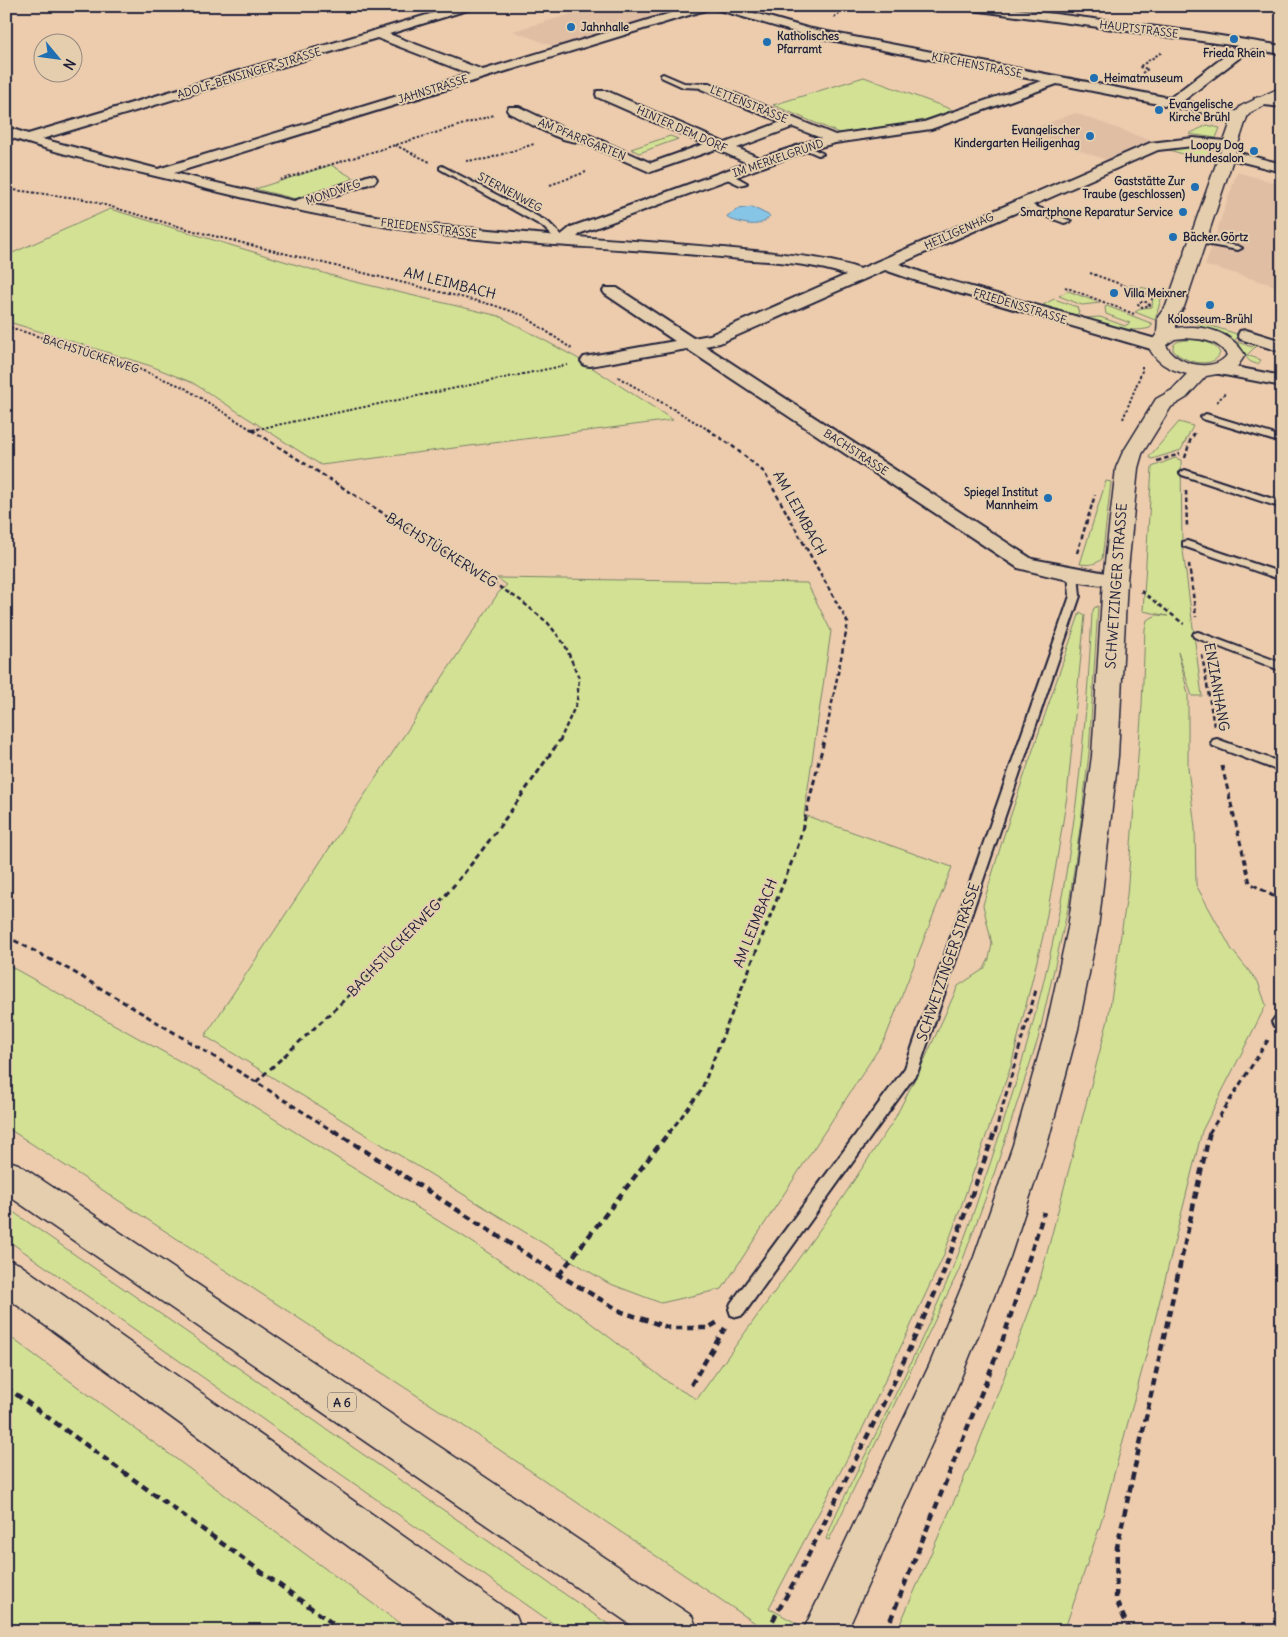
<svg xmlns="http://www.w3.org/2000/svg" width="1288" height="1637" viewBox="0 0 1288 1637" font-family="Delius,sans-serif">
  <rect width="100%" height="100%" fill="#ecccad"/>
  <filter id="ink" filterUnits="userSpaceOnUse"><feTurbulence type="fractalNoise" baseFrequency=".02" numOctaves="2"/><feDisplacementMap in="SourceGraphic" scale="10" xChannelSelector="R" yChannelSelector="G"/><feConvolveMatrix kernelMatrix="1 2 1 2 8 2 1 2 1" color-interpolation-filters="sRGB"/></filter>
  <g filter="url(#ink)">
    <path fill="#e0bea4" d="M 598,6 L 692,6 L 555,47 L 513,31 Z
      M 1075,113 L 1155,142 L 1109,161 L 1026,131 Z
      M 1237,172 L 1282,185 L 1282,288 L 1220,269 L 1205,266 Z"/>
    <path fill="#d3e194" stroke="#7a8268" d="M 864,77 L 953,110 L 919,122 L 839,133 L 773,105 Z
      M 1207,125 L 1220,128 L 1216,138 L 1189,134 Z
      M 670,136 L 678,139 L 639,153 L 631,149 Z
      M 1188,143 L 1212,147 L 1207,161 L 1166,149 Z
      M 331,165 L 355,179 L 351,184 L 300,200 L 255,189 Z
      M 110,209 L 347,280 L 499,316 L 577,358 L 673,420 L 321,465 L 193,383 L 151,366 L 6,321 L 6,256 Z
      M 1130,285 L 1163,292 L 1155,320 L 1135,312 L 1142,308 L 1152,307 L 1153,296 Z
      M 1068,291 L 1100,303 L 1082,305 L 1059,296 Z
      M 1054,299 L 1077,307 L 1079,313 L 1075,315 L 1043,305 Z
      M 1107,306 L 1153,324 L 1150,328 C 1128,334 1106,324 1085,318 L 1100,317 L 1125,326 L 1130,323 L 1106,314 L 1105,307 Z
      M 1199,322 L 1240,335 L 1234,341 L 1252,347 L 1258,341 L 1275,347 L 1272,350 L 1257,345 L 1247,355 L 1261,360 L 1258,364 C 1244,362 1247,354 1239,346 C 1228,334 1209,333 1196,323 Z
      M 1186,340 C 1198,339 1214,341 1220,353 C 1214,371 1181,361 1173,350 C 1172,342 1179,341 1186,340 Z
      M 1179,422 L 1193,426 L 1181,450 L 1152,459 L 1149,457 Z
      M 1175,458 L 1181,460 L 1182,543 L 1202,696 L 1192,696 L 1178,652 L 1188,694 L 1188,768 L 1195,828 L 1196,885 L 1232,950 L 1258,982 L 1266,1005 L 1202,1131 L 1148,1348 L 1100,1526 L 1064,1631 L 897,1631 L 975,1453 L 1037,1291 L 1108,1020 L 1127,895 L 1142,706 L 1145,629 L 1147,620 L 1157,615 L 1168,616 L 1143,611 L 1152,467 Z
      M 1106,481 L 1111,482 L 1102,559 C 1095,565 1088,565 1080,564 Z
      M 497,578 L 807,583 L 831,631 L 804,815 L 952,867 L 885,1039 L 722,1289 L 661,1303 L 608,1283 L 205,1036 L 499,592 L 507,585 Z
      M 1098,606 L 1089,753 L 1081,821 L 1069,904 L 1038,1039 L 991,1183 L 959,1270 L 829,1540 L 826,1539 L 837,1512 C 879,1427 923,1343 958,1255 C 970,1225 980,1192 991,1161 C 1022,1067 1050,971 1066,873 C 1080,787 1088,701 1092,614 L 1094,608 Z
      M 1080,612 L 1085,615 L 1067,796 L 1056,865 L 1043,936 L 1011,1066 L 943,1257 L 858,1438 L 769,1608 L 810,1631 L 767,1631 L 482,1438 L 6,1127 L 6,964 L 192,1068 L 466,1238 L 579,1314 L 673,1386 L 697,1399 L 841,1200 L 894,1120 L 924,1061 L 958,986 L 984,969 L 989,959 L 992,944 L 983,905 L 1004,835 Z
      M 6,1207 L 618,1631 L 564,1631 L 6,1239 Z
      M 6,1334 L 410,1631 L 6,1631 Z"/>
    <path fill="#87c5e7" stroke="#5f84a2" d="M 752,207 L 770,216 C 759,230 743,223 729,219 L 727,216 L 738,209 Z"/>
    <g fill="none" stroke-linecap="round" stroke-linejoin="round">
      <defs>
        <path id="lane" d="M 663,74 L 684,83 L 705,84 L 708,86 L 705,88 L 683,87 L 661,77 L 661,75 Z
          M 804,145 L 822,153 L 823,154 L 818,155 L 802,148 L 801,147 Z
          M 442,166 L 548,222 L 567,241 L 560,243 L 542,226 L 440,169 L 440,167 Z
          M 725,174 L 731,174 L 747,183 L 740,185 L 725,178 Z
          M 1019,202 L 1025,202 L 1071,221 L 1064,223 L 1019,206 Z
          M 1196,239 L 1238,246 L 1242,248 L 1238,250 L 1199,243 L 1196,243 Z
          M 1206,414 L 1282,437 L 1282,443 L 1203,419 L 1201,417 Z
          M 1185,470 L 1282,502 L 1282,508 L 1182,475 L 1180,473 Z
          M 1187,541 L 1282,573 L 1282,580 L 1183,546 L 1183,542 Z
          M 1073,571 L 1078,574 L 1080,596 L 918,1071 L 743,1315 L 737,1317 L 731,1315 L 729,1309 L 731,1303 L 905,1068 L 1070,596 L 1068,574 Z
          M 1198,632 L 1282,663 L 1282,671 L 1194,637 L 1193,635 L 1194,633 Z
          M 1217,739 L 1282,763 L 1282,772 L 1213,746 L 1211,743 L 1213,740 Z
          M 1282,1013 L 1282,1027 L 1274,1026 L 1272,1022 L 1277,1015 Z"/>
        <path id="street" d="M 457,6 L 476,6 L 474,8 L 389,34 L 483,70 L 694,6 L 730,6 L 807,28 L 1170,98 L 1238,46 L 965,9 L 959,6 L 993,6 L 1196,32 L 1282,46 L 1282,54 L 1251,49 L 1183,101 L 1245,113 L 1247,116 L 1245,119 L 1240,120 L 1057,84 L 931,129 L 835,143 L 809,150 L 581,233 L 577,237 C 636,241 696,245 755,251 C 790,255 826,257 860,269 L 1150,143 L 1193,138 L 1236,142 L 1238,145 L 1236,148 L 1231,149 L 1193,146 L 1158,150 L 899,264 L 929,275 L 1163,341 L 1166,345 L 1163,349 L 1151,349 L 917,281 L 885,270 L 720,343 L 705,346 L 1032,559 L 1122,576 L 1126,580 L 1122,584 C 1102,590 1041,574 1018,568 L 687,349 L 590,366 L 584,365 L 581,361 L 584,357 L 590,356 L 675,341 L 605,294 L 603,291 L 605,288 L 617,288 L 693,338 L 710,335 L 846,275 C 813,263 775,262 740,259 C 656,250 572,247 488,240 C 380,230 276,207 172,180 C 116,167 60,154 6,136 L 6,127 L 28,134 ZM 712,8 L 805,35 L 1042,81 L 924,122 L 835,135 L 709,83 L 701,83 L 699,86 L 701,89 L 781,122 L 725,143 L 607,91 L 597,91 L 596,94 L 597,97 L 704,144 L 651,163 L 589,135 L 571,132 L 519,107 L 509,107 L 507,110 L 509,113 C 531,123 557,142 582,142 L 650,172 L 716,149 L 747,163 L 571,227 L 560,236 L 419,224 L 309,204 L 375,182 L 377,179 L 375,176 L 370,175 L 294,201 L 174,173 ZM 377,38 L 470,74 L 158,169 L 42,139 ZM 793,127 L 821,138 L 760,158 L 737,148 Z
          M 1260,97 L 1282,99 L 1282,107 L 1255,104 L 1254,101 L 1255,98 Z
          M 1228,150 L 1282,164 L 1282,172 L 1223,157 L 1221,154 L 1223,151 Z
          M 1246,330 L 1282,341 L 1282,352 L 1240,339 L 1238,335 L 1240,331 Z
          M 1220,364 L 1282,376 L 1282,386 L 1214,373 L 1211,369 L 1214,365 Z"/>
        <path id="secondary" d="M 1282,87 L 1282,97 L 1251,112 L 1247,117 L 1184,307 L 1176,318 L 1176,328 C 1202,324 1231,331 1245,355 L 1237,367 L 1228,372 L 1206,376 L 1186,398 L 1171,407 L 1142,454 L 1138,468 L 1127,580 L 1118,756 L 1098,928 L 1078,1029 L 1047,1145 L 1010,1257 L 955,1392 L 847,1631 L 803,1631 L 929,1366 L 974,1257 L 1013,1145 L 1046,1029 L 1068,928 L 1092,756 L 1103,580 L 1116,468 L 1122,454 L 1156,399 L 1172,390 L 1187,374 C 1169,369 1155,363 1148,345 L 1157,334 L 1158,317 L 1166,306 L 1233,116 L 1241,106 ZM 1185,338 C 1201,339 1218,340 1227,355 C 1214,374 1174,364 1166,345 L 1175,339 Z"/>
        <path id="highway" d="M 6,1160 L 18,1164 L 692,1616 L 698,1631 L 640,1631 L 6,1194 Z
          M 6,1259 L 19,1264 L 516,1616 L 522,1631 L 465,1631 L 6,1297 Z"/>
      </defs>
      <use href="#lane" stroke="#22223b" stroke-width="4"/>
      <use href="#street" stroke="#22223b" stroke-width="4"/>
      <use href="#secondary" stroke="#22223b" stroke-width="3"/>
      <use href="#highway" stroke="#22223b" stroke-width="3"/>
      <path stroke="#22223b" stroke-width="2" stroke-dasharray="2.5 2" stroke-linecap="butt" d="M 898,6 L 930,10 L 916,6
        M 834,17 L 850,6
        M 1142,73 L 1148,69 L 1139,67 L 1162,52
        M 395,145 L 430,162
        M 466,161 L 487,159 L 534,144
        M 280,180 L 494,115
        M 550,185 L 586,172
        M 6,189 L 84,199 L 198,232 L 493,305 L 523,315 L 572,349
        M 1090,273 L 1150,295 L 1152,300
        M 1065,287 L 1134,314
        M 1140,302 L 1146,302 L 1150,305 L 1142,307 L 1138,304 Z
        M 6,326 L 136,368 L 183,387 L 252,430
        M 618,377 L 709,430
        M 1217,402 L 1226,392
        M 1123,419 L 1142,371 L 1142,366
        M 253,430 L 567,365"/>
      <path stroke="#22223b" stroke-width="2.5" stroke-dasharray="4.5 3" stroke-linecap="butt" d="M 250,429 L 259,429
        M 707,429 L 731,445 L 764,472 L 848,623 L 825,738
        M 252,430 L 520,600 L 548,623 L 565,645 L 579,678 L 577,702 L 561,738
        M 1185,458 L 1190,441 L 1196,431
        M 1157,461 L 1180,454
        M 1186,491 L 1187,528
        M 1077,553 L 1095,495
        M 1189,564 L 1196,617
        M 1141,591 L 1184,624
        M 1202,655 L 1214,726"/>
      <path stroke="#22223b" stroke-width="3" stroke-dasharray="5.5 4" stroke-linecap="butt" d="M 1222,766 L 1250,883 L 1282,901
        M 6,936 L 72,971 L 256,1082
        M 336,1133 L 256,1082 C 323,1020 391,959 450,890 C 491,842 526,789 562,737
        M 669,1133 L 701,1091 L 798,846 L 825,737
        M 995,1133 L 1036,990
        M 1209,1133 L 1270,1037"/>
      <path stroke="#22223b" stroke-width="4.5" stroke-dasharray="7 5" stroke-linecap="butt" d="M 334,1131 L 559,1275 L 622,1312 L 670,1328 L 708,1328 L 718,1322
        M 559,1275 L 670,1131
        M 691,1385 L 725,1328
        M 6,1387 L 343,1631
        M 767,1631 L 804,1564 L 896,1378 L 940,1282 L 995,1131
        M 886,1631 L 1003,1339 L 1044,1212
        M 1130,1631 L 1116,1600 L 1117,1547 L 1210,1131"/>
      <use href="#lane" fill="#e5ceae" fill-rule="evenodd"/>
      <use href="#street" fill="#e5ceae" fill-rule="evenodd"/>
      <use href="#secondary" fill="#e5ceae" fill-rule="evenodd"/>
      <use href="#highway" fill="#e5ceae" fill-rule="evenodd"/>
    </g>
  </g>
  <g fill="#1f6fb2" stroke="#e5ceae" stroke-width="2">
    <circle cx="571" cy="27" r="5"/>
    <circle cx="1234" cy="39" r="5"/>
    <circle cx="767" cy="42" r="5"/>
    <circle cx="1094" cy="78" r="5"/>
    <circle cx="1159" cy="110" r="5"/>
    <circle cx="1090" cy="136" r="5"/>
    <circle cx="1254" cy="151" r="5"/>
    <circle cx="1195" cy="187" r="5"/>
    <circle cx="1183" cy="212" r="5"/>
    <circle cx="1173" cy="237" r="5"/>
    <circle cx="1114" cy="293" r="5"/>
    <circle cx="1210" cy="305" r="5"/>
    <circle cx="1048" cy="498" r="5"/>
  </g>
  <g text-anchor="middle" dominant-baseline="central" stroke-width="4" stroke-linejoin="round" paint-order="stroke">
    <g font-size="11" font-weight="bold" fill="#22223b" stroke="#e5ceae" text-anchor="start">
      <text x="581" y="27">Jahnhalle</text>
      <text x="777" y="36">Katholisches<tspan x="777" dy="13">Pfarramt</tspan></text>
      <text x="1234" y="53" text-anchor="middle">Frieda Rhein</text>
      <text x="1104" y="78">Heimatmuseum</text>
      <text x="1169" y="104">Evangelische<tspan x="1169" dy="13">Kirche Brühl</tspan></text>
      <text x="1080" y="130" text-anchor="end">Evangelischer<tspan x="1080" dy="13">Kindergarten Heiligenhag</tspan></text>
      <text x="1244" y="145" text-anchor="end">Loopy Dog<tspan x="1244" dy="13">Hundesalon</tspan></text>
      <text x="1185" y="181" text-anchor="end">Gaststätte Zur<tspan x="1185" dy="13">Traube (geschlossen)</tspan></text>
      <text x="1173" y="212" text-anchor="end">Smartphone Reparatur Service</text>
      <text x="1183" y="237">Bäcker Görtz</text>
      <text x="1124" y="293">Villa Meixner</text>
      <text x="1210" y="319" text-anchor="middle">Kolosseum-Brühl</text>
      <text x="1038" y="492" text-anchor="end">Spiegel Institut<tspan x="1038" dy="13">Mannheim</tspan></text>
    </g>
    <g font-size="11" fill="#22223b" stroke="#e5ceae">
      <text transform="translate(1139 29) rotate(7)">HAUPTSTRASSE</text>
      <text transform="translate(977 65) rotate(11)">KIRCHENSTRASSE</text>
      <text transform="translate(249 73) rotate(-17)">ADOLF-BENSINGER-STRASSE</text>
      <text transform="translate(433 89) rotate(-17)">JAHNSTRASSE</text>
      <text transform="translate(749 104) rotate(22)">LETTENSTRASSE</text>
      <text transform="translate(682 129) rotate(24)">HINTER DEM DORF</text>
      <text transform="translate(582 139) rotate(22)">AM PFARRGARTEN</text>
      <text transform="translate(778 158) rotate(-19)">IM MERKELGRUND</text>
      <text transform="translate(333 192) rotate(-19)">MONDWEG</text>
      <text transform="translate(510 192) rotate(28)">STERNENWEG</text>
      <text transform="translate(429 228) rotate(7)">FRIEDENSSTRASSE</text>
      <text transform="translate(959 231) rotate(-24)">HEILIGENHAG</text>
      <text transform="translate(1020 306) rotate(17)">FRIEDENSSTRASSE</text>
      <text transform="translate(91 354) rotate(18)">BACHSTÜCKERWEG</text>
      <text transform="translate(856 452) rotate(33)">BACHSTRASSE</text>
    </g>
    <rect fill="#e5ceae" stroke="#5c565e" stroke-width="1" x="328" y="1392.5" width="28" height="19" rx="4"/>
    <g font-size="12" font-weight="bold" fill="#22223b">
      <text x="342" y="1402">A 6</text>
    </g>
    <g font-size="14" fill="#22223b" stroke="#e5ceae">
      <text transform="translate(450 283) rotate(14)">AM LEIMBACH</text>
      <text transform="translate(800 513) rotate(61)">AM LEIMBACH</text>
      <text transform="translate(442 550) rotate(32)">BACHSTÜCKERWEG</text>
      <text transform="translate(1116 586) rotate(-86)">SCHWETZINGER STRASSE</text>
      <text transform="translate(1217 687) rotate(80)">ENZIANHANG</text>
      <text transform="translate(755 923) rotate(-68)">AM LEIMBACH</text>
      <text transform="translate(394 948) rotate(-46)">BACHSTÜCKERWEG</text>
      <text transform="translate(948 962) rotate(-71)">SCHWETZINGER STRASSE</text>
    </g>
  </g>
  <rect width="1288" height="1637" fill="none" stroke="#e5ceae" stroke-width="25"/>
  <rect x="12" y="12" width="1263" height="1612" fill="none" stroke="#22223b" stroke-width="2" filter="url(#ink)"/>
  <g transform="translate(58 58) rotate(119)"><circle r="24" fill="#e5ceae" stroke="#978980"/>
  <path d="M0-4L9 19L0 12L-9 19Z" fill="#1f6fb2"/>
  <text y="-8" font-size="14" font-weight="bold" text-anchor="middle" fill="#22223b">N</text>
  </g>
</svg>
